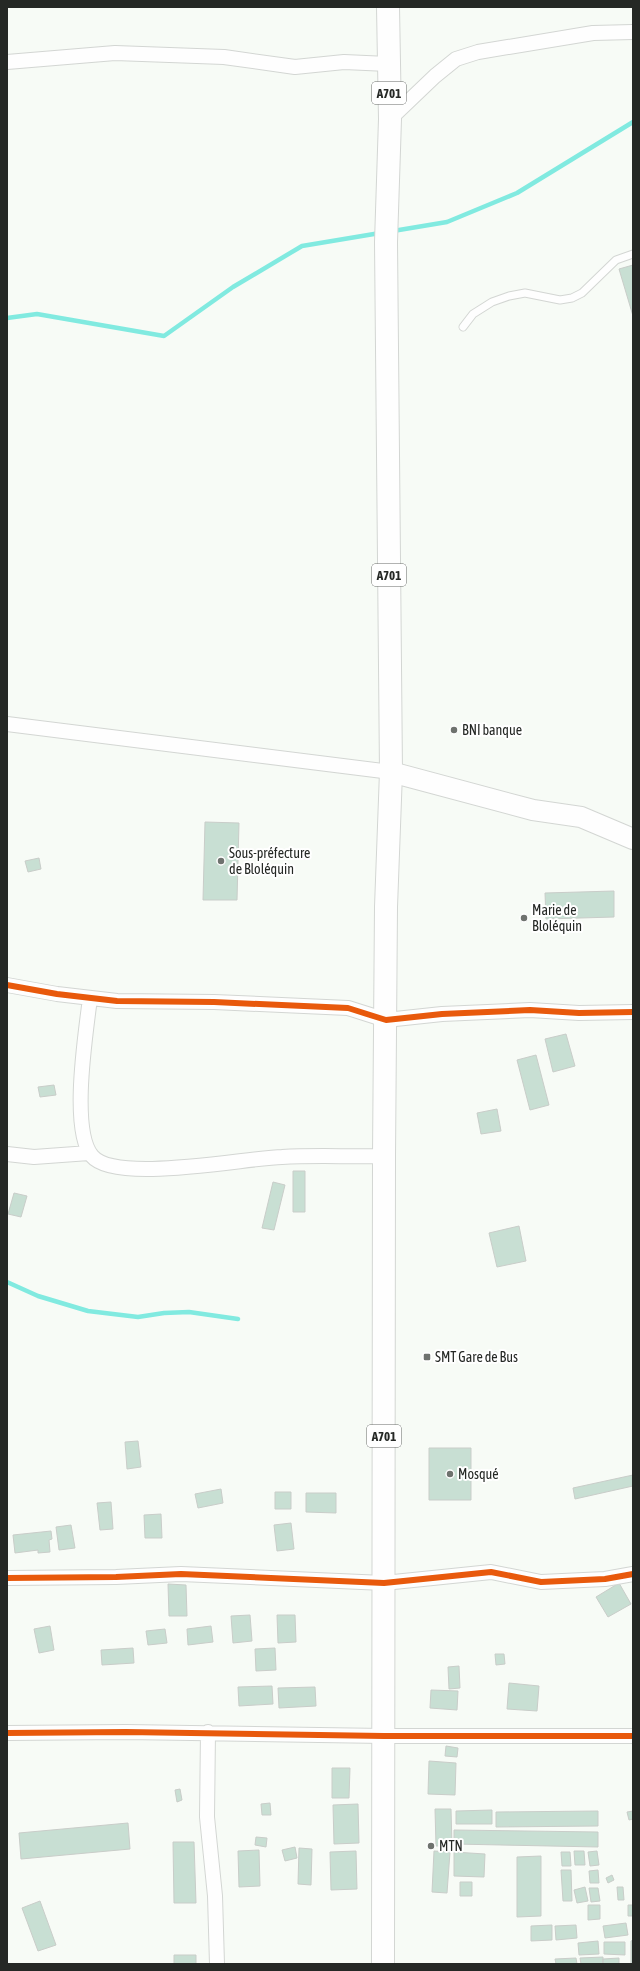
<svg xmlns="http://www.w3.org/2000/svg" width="640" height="1971" viewBox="0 0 640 1971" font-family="'Asap Condensed',sans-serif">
  <rect width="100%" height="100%" fill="#f7fbf6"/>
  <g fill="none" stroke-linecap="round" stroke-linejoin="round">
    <path stroke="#81eae0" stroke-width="4.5" d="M 393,231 L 447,222 L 517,193 L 633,122
      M 7,318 L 37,314 L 164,336 L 233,287 L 302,246 L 380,233
      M 7,1282 L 38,1296 L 88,1311 L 138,1317 L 164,1313 L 189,1312 L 238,1319"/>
  </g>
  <path fill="#c8dfd3" stroke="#c9cdc9" d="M 633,265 L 633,316 L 619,269 Z
    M 205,822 L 239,823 L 237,900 L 203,900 Z
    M 39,858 L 41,869 L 28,872 L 25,861 Z
    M 614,891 L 614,917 L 546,919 L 545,893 Z
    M 566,1034 L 575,1066 L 553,1072 L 545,1039 Z
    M 536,1055 L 549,1105 L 530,1110 L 517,1060 Z
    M 54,1085 L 56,1095 L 40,1097 L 38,1087 Z
    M 497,1109 L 501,1131 L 481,1134 L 477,1113 Z
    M 293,1171 L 305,1171 L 305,1212 L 293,1212 Z
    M 273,1182 L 285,1185 L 274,1230 L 262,1228 Z
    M 14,1193 L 27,1196 L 21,1217 L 8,1214 Z
    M 519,1226 L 526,1261 L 497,1267 L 489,1233 Z
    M 138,1441 L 141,1467 L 127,1469 L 125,1442 Z
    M 429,1448 L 471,1448 L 471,1500 L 429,1500 Z
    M 633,1475 L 633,1486 L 575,1499 L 573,1488 Z
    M 221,1489 L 223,1503 L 198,1508 L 195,1494 Z
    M 275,1492 L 291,1492 L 291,1509 L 275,1509 Z
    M 306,1493 L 336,1493 L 336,1513 L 306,1512 Z
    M 111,1502 L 113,1529 L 100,1530 L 97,1503 Z
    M 161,1514 L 162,1538 L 145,1538 L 144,1515 Z
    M 291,1523 L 294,1549 L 277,1551 L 274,1525 Z
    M 71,1525 L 75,1548 L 59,1550 L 56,1527 Z
    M 51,1531 L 52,1539 L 49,1540 L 50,1552 L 38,1553 L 38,1550 L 15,1553 L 13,1535 Z
    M 619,1583 L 631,1604 L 608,1617 L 596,1597 Z
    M 168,1584 L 186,1585 L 187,1616 L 169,1616 Z
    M 250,1615 L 252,1641 L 233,1643 L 231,1616 Z
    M 277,1615 L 295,1615 L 296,1642 L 278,1643 Z
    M 50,1626 L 54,1650 L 39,1653 L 34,1629 Z
    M 211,1626 L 213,1642 L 188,1645 L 187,1629 Z
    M 165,1629 L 167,1643 L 148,1645 L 146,1631 Z
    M 133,1648 L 134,1663 L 102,1665 L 101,1650 Z
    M 275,1648 L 276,1670 L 256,1671 L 255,1649 Z
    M 495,1654 L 504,1654 L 505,1664 L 496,1665 Z
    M 459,1666 L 460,1688 L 449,1689 L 448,1667 Z
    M 509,1683 L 539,1686 L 537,1711 L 507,1709 Z
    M 272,1686 L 273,1704 L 239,1706 L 238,1687 Z
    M 315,1687 L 316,1706 L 279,1708 L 278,1688 Z
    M 431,1690 L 458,1691 L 457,1710 L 430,1708 Z
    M 446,1746 L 458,1748 L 457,1757 L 445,1756 Z
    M 429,1761 L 456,1763 L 455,1795 L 428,1794 Z
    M 332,1768 L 350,1768 L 349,1798 L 332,1798 Z
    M 180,1789 L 182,1800 L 177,1802 L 175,1790 Z
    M 270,1803 L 271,1815 L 262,1815 L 261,1804 Z
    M 358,1804 L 359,1843 L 334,1844 L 333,1805 Z
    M 435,1809 L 451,1809 L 452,1846 L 436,1846 Z
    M 492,1810 L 492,1824 L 456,1824 L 456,1811 Z
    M 598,1811 L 598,1826 L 496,1827 L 496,1812 Z
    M 633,1811 L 633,1819 L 629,1820 L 627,1812 Z
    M 128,1823 L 130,1849 L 21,1859 L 19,1833 Z
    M 454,1830 L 598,1832 L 598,1847 L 454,1844 Z
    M 256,1837 L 267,1838 L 266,1847 L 255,1845 Z
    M 173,1842 L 194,1842 L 196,1903 L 174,1903 Z
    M 295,1847 L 297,1858 L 285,1861 L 282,1850 Z
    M 299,1848 L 312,1849 L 311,1885 L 298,1884 Z
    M 259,1850 L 260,1886 L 239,1887 L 238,1851 Z
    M 356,1851 L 357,1889 L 331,1890 L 330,1852 Z
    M 434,1851 L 450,1852 L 447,1893 L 432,1892 Z
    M 574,1851 L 584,1851 L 585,1865 L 575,1865 Z
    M 597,1851 L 599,1865 L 590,1866 L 588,1852 Z
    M 454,1852 L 485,1854 L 484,1877 L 454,1876 Z
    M 561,1852 L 570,1852 L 571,1866 L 562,1866 Z
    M 541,1856 L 541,1916 L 517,1917 L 517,1857 Z
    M 561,1870 L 571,1870 L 572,1901 L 563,1901 Z
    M 598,1870 L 599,1883 L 590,1883 L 589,1871 Z
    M 612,1875 L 614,1880 L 608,1883 L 606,1878 Z
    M 460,1882 L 472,1882 L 472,1896 L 460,1896 Z
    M 585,1887 L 588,1901 L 577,1903 L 574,1890 Z
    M 617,1887 L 623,1887 L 624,1900 L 618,1900 Z
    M 589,1888 L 598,1888 L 600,1901 L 591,1902 Z
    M 40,1901 L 56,1945 L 38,1951 L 22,1908 Z
    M 588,1905 L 600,1905 L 600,1919 L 588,1920 Z
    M 628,1905 L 633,1905 L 633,1916 L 628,1916 Z
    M 626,1923 L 628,1935 L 605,1938 L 603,1926 Z
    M 552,1925 L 552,1940 L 531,1941 L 531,1926 Z
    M 576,1925 L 577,1938 L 556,1940 L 555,1926 Z
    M 633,1940 L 633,1964 L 631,1964 L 631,1941 Z
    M 598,1941 L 599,1954 L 579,1955 L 578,1943 Z
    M 604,1942 L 625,1942 L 625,1955 L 604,1954 Z
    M 174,1955 L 196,1955 L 196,1964 L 174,1964 Z
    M 603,1957 L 603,1964 L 581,1964 L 580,1958 Z
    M 576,1958 L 577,1964 L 556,1964 L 555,1959 Z
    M 619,1958 L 619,1964 L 603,1964 L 603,1959 Z"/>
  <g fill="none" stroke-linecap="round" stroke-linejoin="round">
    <defs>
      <path id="service" d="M 463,327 L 473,314 L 492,302 L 509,296 L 525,293 L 560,300 L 572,298 L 582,293 L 616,260 L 633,254"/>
      <path id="minor" d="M 7,62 L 115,53 L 224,57 L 295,67 L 344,62 L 388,64
        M 390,119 L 435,76 L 456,59 L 478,52 L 593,33 L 633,32
        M 7,724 L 391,772
        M 7,985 L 57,994 L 117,1001 L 214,1002 L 348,1008 L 386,1020 L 442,1014 L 530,1010 L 579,1013 L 633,1012
        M 90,998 C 86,1032 70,1130 92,1156 C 115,1184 245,1158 282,1157 C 316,1155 350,1157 384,1156
        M 7,1154 L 34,1157 L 89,1153
        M 7,1578 L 116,1577 L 181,1574 L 384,1583 L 491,1572 L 541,1582 L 605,1579 L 633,1574
        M 208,1732 L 207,1817 L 215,1896 L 217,1964
        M 7,1733 L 126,1732 L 384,1736 L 633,1736"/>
      <path id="secondary" d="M 391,772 L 533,810 L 581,817 L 633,839"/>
      <path id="trunk" d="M 383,1964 L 384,1156 L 386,907 L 391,772 L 386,242 L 390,119 L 388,7"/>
    </defs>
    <use href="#service" stroke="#d3d6d3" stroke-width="9"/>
    <use href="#minor" stroke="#d3d6d3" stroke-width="16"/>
    <use href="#secondary" stroke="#d3d6d3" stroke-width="22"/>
    <use href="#trunk" stroke="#d3d6d3" stroke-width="24"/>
    <use href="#service" stroke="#fefefe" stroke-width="7"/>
    <use href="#minor" stroke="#fefefe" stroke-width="14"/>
    <use href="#secondary" stroke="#fefefe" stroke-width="20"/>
    <use href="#trunk" stroke="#fefefe" stroke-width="22"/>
    <defs>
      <path id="cycleway" d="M 7,985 L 57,994 L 117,1001 L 214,1002 L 348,1008 L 386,1020 L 442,1014 L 530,1010 L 579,1013 L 633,1012
        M 7,1578 L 116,1577 L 181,1574 L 384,1583 L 491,1572 L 541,1582 L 605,1579 L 633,1574
        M 7,1733 L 126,1732 L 384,1736 L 633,1736"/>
    </defs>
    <use href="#cycleway" stroke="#fff" stroke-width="8"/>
    <use href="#cycleway" stroke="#e8590c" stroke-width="6"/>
  </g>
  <g fill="#6e726e" stroke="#fff" stroke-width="1.5">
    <circle cx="454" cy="730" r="4"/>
    <circle cx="221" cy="861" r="4"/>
    <circle cx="524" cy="918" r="4"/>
    <rect x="423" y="1353" width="8" height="8" rx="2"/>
    <circle cx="450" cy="1474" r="4"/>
    <circle cx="431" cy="1846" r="4"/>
  </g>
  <g text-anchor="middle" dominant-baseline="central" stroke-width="4" stroke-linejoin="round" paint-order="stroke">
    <g fill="#fff" stroke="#666866" stroke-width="1">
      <rect x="372" y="82" width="34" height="22" rx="3"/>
      <rect x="372" y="564" width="34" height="22" rx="3"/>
      <rect x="367" y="1425" width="34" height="22" rx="3"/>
    </g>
    <g font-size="13" font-weight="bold" fill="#252825">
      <text x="389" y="93">A701</text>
      <text x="389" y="575">A701</text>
      <text x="384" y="1436">A701</text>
    </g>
    <g font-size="14" fill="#252825" stroke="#fff" text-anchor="start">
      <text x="462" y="730">BNI banque</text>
      <text x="229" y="853">Sous-préfecture<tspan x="229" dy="16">de Bloléquin</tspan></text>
      <text x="532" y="910">Marie de<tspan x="532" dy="16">Bloléquin</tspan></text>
      <text x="435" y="1357">SMT Gare de Bus</text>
      <text x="458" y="1474">Mosqué</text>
      <text x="439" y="1846">MTN</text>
    </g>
  </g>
  <rect width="640" height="1971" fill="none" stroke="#252825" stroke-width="16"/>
</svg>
